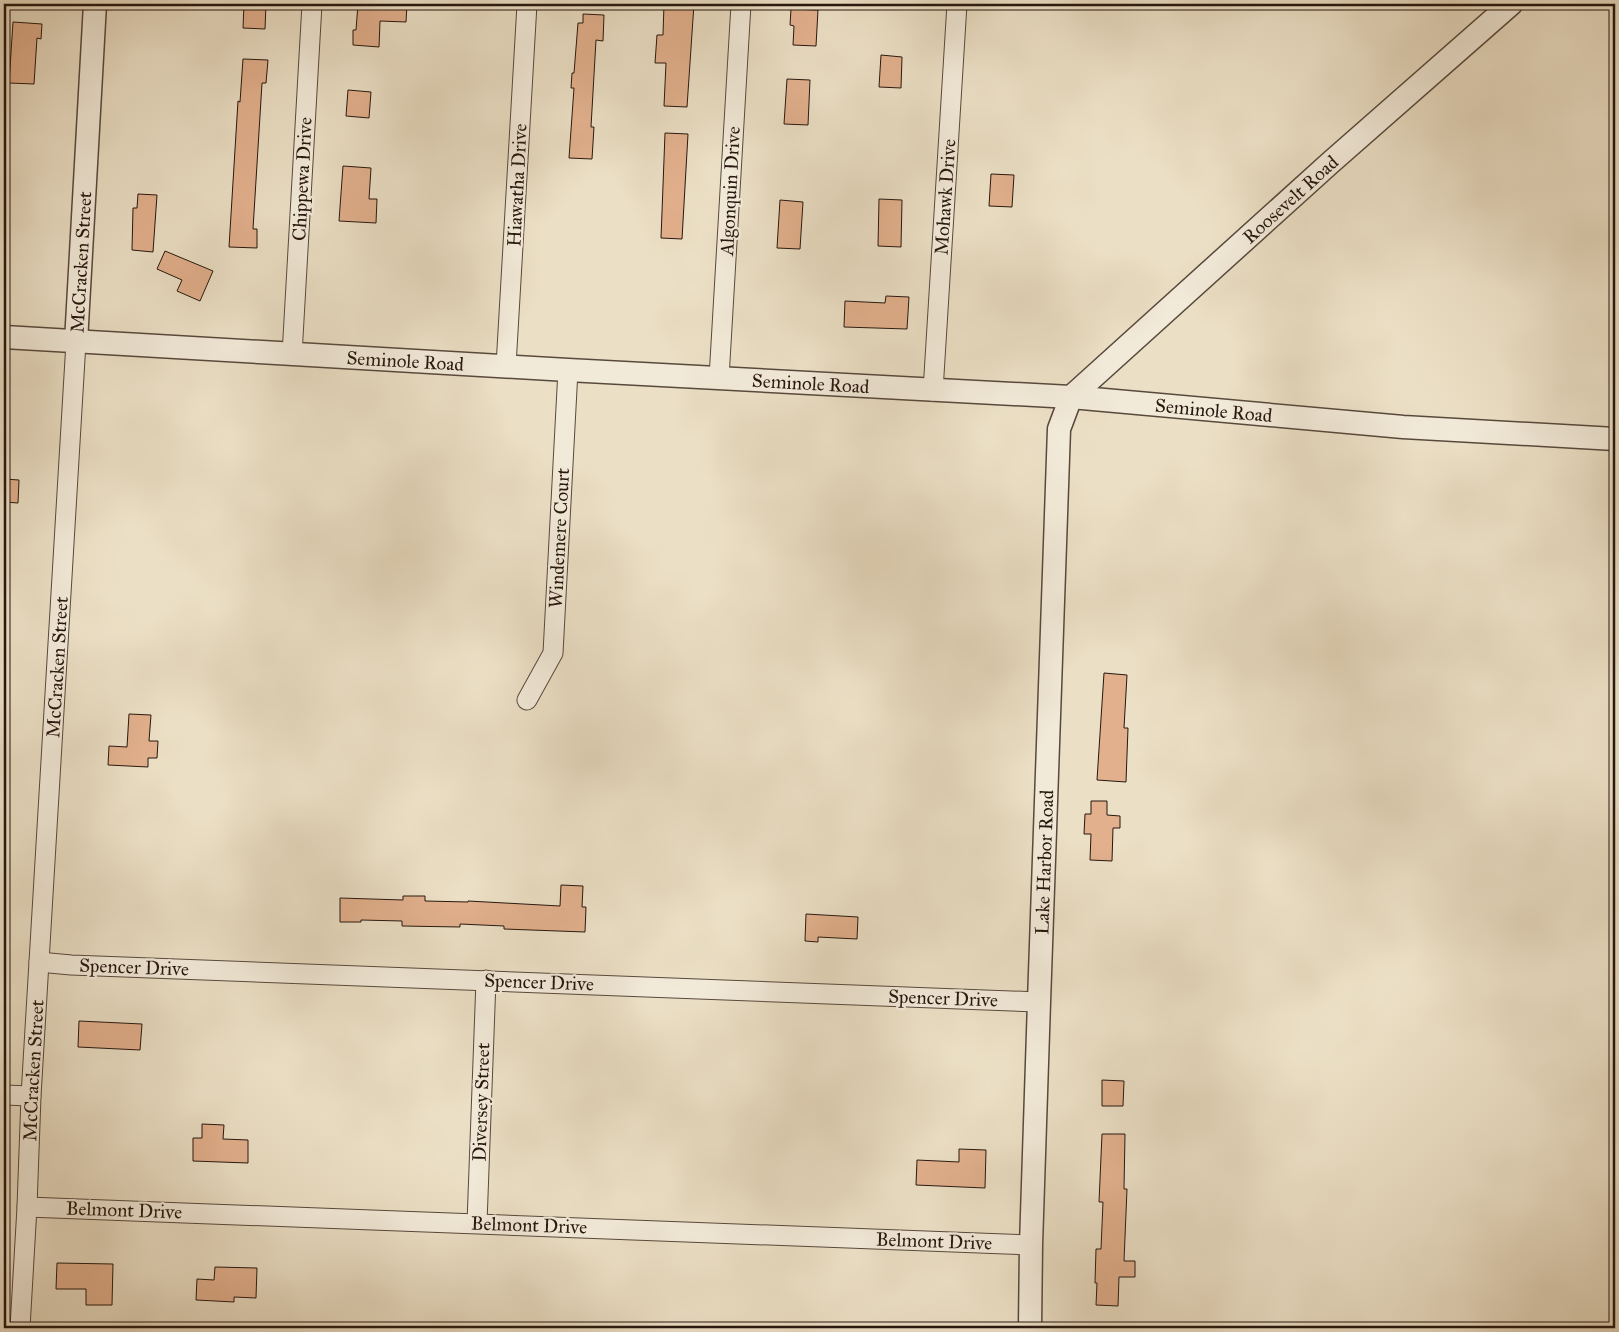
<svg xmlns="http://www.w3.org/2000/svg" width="1619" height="1332" viewBox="0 0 1619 1332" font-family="'IM FELL Great Primer',serif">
  <rect width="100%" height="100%" fill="#ebdfc5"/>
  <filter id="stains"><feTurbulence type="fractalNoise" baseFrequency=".004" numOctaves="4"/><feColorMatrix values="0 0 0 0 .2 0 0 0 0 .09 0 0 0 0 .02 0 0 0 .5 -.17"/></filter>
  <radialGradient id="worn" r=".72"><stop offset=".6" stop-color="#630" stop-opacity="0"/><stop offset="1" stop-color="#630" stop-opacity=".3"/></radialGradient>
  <path fill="#e2b08d" stroke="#27170f" d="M 244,4 L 266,4 L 265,29 L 243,28 Z
    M 358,4 L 407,4 L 406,22 L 380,21 L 379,47 L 353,45 L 353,30 L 356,30 Z
    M 664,4 L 694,4 L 687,107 L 664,106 L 666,63 L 655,63 L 657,35 L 663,35 Z
    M 791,9 L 818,10 L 816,46 L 793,45 L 794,26 L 790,25 Z
    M 583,14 L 604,15 L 603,41 L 596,40 L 591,127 L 594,127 L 592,159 L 569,158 L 574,88 L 571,88 L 572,73 L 574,73 L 578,23 L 583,23 Z
    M 13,22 L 42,24 L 41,39 L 37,38 L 34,84 L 9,83 Z
    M 881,55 L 902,57 L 901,88 L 879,87 Z
    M 243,59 L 268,60 L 266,83 L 262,83 L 253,229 L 257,229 L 257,248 L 229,247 L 238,101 L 240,102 Z
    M 787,79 L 810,80 L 808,125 L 784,124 Z
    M 348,90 L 371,92 L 369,118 L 346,116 Z
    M 665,133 L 688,134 L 682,239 L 661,238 Z
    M 343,166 L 371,168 L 369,199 L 377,199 L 376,223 L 339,221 Z
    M 991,174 L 1014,175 L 1012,207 L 989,206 Z
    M 138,194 L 157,195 L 153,252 L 132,250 L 133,208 L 137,208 Z
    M 879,199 L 902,200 L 901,247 L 878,246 Z
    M 780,200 L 803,202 L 800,249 L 777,248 Z
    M 165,251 L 213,271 L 200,301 L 177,291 L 182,280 L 157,269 Z
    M 886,296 L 909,297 L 907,329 L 844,327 L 845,301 L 885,303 Z
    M 4,479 L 19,480 L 18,503 L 4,502 Z
    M 1104,673 L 1127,675 L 1124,728 L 1128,728 L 1126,782 L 1097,780 Z
    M 129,714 L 151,715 L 149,741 L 158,741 L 157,758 L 148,758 L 148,767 L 108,765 L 109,746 L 127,747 Z
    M 1091,801 L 1107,801 L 1107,815 L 1120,816 L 1120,828 L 1113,828 L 1112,861 L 1090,860 L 1091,834 L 1084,834 L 1085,814 L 1091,814 Z
    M 561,885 L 583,886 L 582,907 L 586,907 L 585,932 L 504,929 L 504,926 L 460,924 L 460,927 L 402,926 L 402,921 L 361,920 L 361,922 L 340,922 L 340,898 L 403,900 L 403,896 L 425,896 L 425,901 L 468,902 L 468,901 L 560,906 Z
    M 806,914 L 858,917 L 857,939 L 818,937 L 818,942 L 805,941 Z
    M 79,1021 L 142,1024 L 140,1050 L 78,1047 Z
    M 1102,1080 L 1124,1081 L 1123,1106 L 1102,1106 Z
    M 202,1124 L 224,1125 L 223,1139 L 248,1140 L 248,1163 L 193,1161 L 193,1138 L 202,1138 Z
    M 1102,1134 L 1125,1134 L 1124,1189 L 1127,1189 L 1124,1261 L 1135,1261 L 1135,1277 L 1119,1277 L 1118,1306 L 1096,1305 L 1097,1283 L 1095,1283 L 1096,1249 L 1101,1249 L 1103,1202 L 1099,1202 Z
    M 959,1149 L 986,1150 L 985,1188 L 916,1185 L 917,1160 L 959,1162 Z
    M 57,1263 L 113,1264 L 112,1305 L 86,1305 L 86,1289 L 56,1289 Z
    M 215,1267 L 257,1268 L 256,1298 L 234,1297 L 234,1302 L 196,1300 L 197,1279 L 214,1280 Z"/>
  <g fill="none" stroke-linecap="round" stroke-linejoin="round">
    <defs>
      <g id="minor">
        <path d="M 292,355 L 312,4"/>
        <path d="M 506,366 L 527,4"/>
        <path d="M 719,378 L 741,4"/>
        <path d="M 933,391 L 957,4"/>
        <path d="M 527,700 L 553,653 L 568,370"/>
        <path d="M 39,962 L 71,965 L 1039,1002"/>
        <path d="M 4,1095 L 31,1096"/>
        <path d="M 27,1207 L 1031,1245"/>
        <path d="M 477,1223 L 486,980"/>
        <path id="s1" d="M 20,1328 L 27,1207 L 31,1096 L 76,342"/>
      </g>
      <g id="tertiary">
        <path id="s2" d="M 4,337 L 568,370 L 1071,397 L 1403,427 L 1615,439"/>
        <path id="s3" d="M 76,342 L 95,4"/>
        <path id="s4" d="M 1030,1328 L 1031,1245 L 1039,1002 L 1059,429 L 1071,397 L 1330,163 L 1511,4"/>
      </g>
    </defs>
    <use href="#minor" stroke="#58493c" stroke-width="21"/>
    <use href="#tertiary" stroke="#58493c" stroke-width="25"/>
    <use href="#minor" stroke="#f2ead9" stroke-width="19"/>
    <use href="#tertiary" stroke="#f2ead9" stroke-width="22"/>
  </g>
  <g text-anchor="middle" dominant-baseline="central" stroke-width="4.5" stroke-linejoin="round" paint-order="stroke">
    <g font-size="19" fill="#27170f" stroke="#f2ead9">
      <text transform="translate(302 179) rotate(-87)">Chippewa Drive</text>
      <text transform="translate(517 185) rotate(-87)">Hiawatha Drive</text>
      <text transform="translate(730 191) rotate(-87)">Algonquin Drive</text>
      <text transform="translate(945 197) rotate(-86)">Mohawk Drive</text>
      <text stroke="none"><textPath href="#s4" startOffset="1229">Roosevelt Road</textPath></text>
      <text stroke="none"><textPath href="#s3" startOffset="80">McCracken Street</textPath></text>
      <text stroke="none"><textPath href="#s2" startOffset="402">Seminole Road</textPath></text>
      <text stroke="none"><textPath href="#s2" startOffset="808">Seminole Road</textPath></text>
      <text stroke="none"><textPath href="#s2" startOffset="1212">Seminole Road</textPath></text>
      <text transform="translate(559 538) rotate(-87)">Windemere Court</text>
      <text stroke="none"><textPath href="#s1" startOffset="662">McCracken Street</textPath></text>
      <text stroke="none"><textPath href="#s4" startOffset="466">Lake Harbor Road</textPath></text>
      <text transform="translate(134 967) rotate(2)">Spencer Drive</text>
      <text transform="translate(539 982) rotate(2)">Spencer Drive</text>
      <text transform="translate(943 998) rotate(2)">Spencer Drive</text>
      <text stroke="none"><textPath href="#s1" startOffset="258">McCracken Street</textPath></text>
      <text transform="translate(481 1102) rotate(-88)">Diversey Street</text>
      <text transform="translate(124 1210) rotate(2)">Belmont Drive</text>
      <text transform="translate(529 1225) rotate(2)">Belmont Drive</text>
      <text transform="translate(934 1241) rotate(2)">Belmont Drive</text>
    </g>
  </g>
  <rect width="1619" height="1332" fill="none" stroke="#ebdfc5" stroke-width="20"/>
  <rect x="5" y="5" width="1609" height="1322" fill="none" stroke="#27170f" stroke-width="2.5"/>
  <rect x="10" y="10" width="1599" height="1312" fill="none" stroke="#27170f"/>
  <rect width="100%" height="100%" filter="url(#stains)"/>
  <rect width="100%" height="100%" fill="url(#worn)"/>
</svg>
